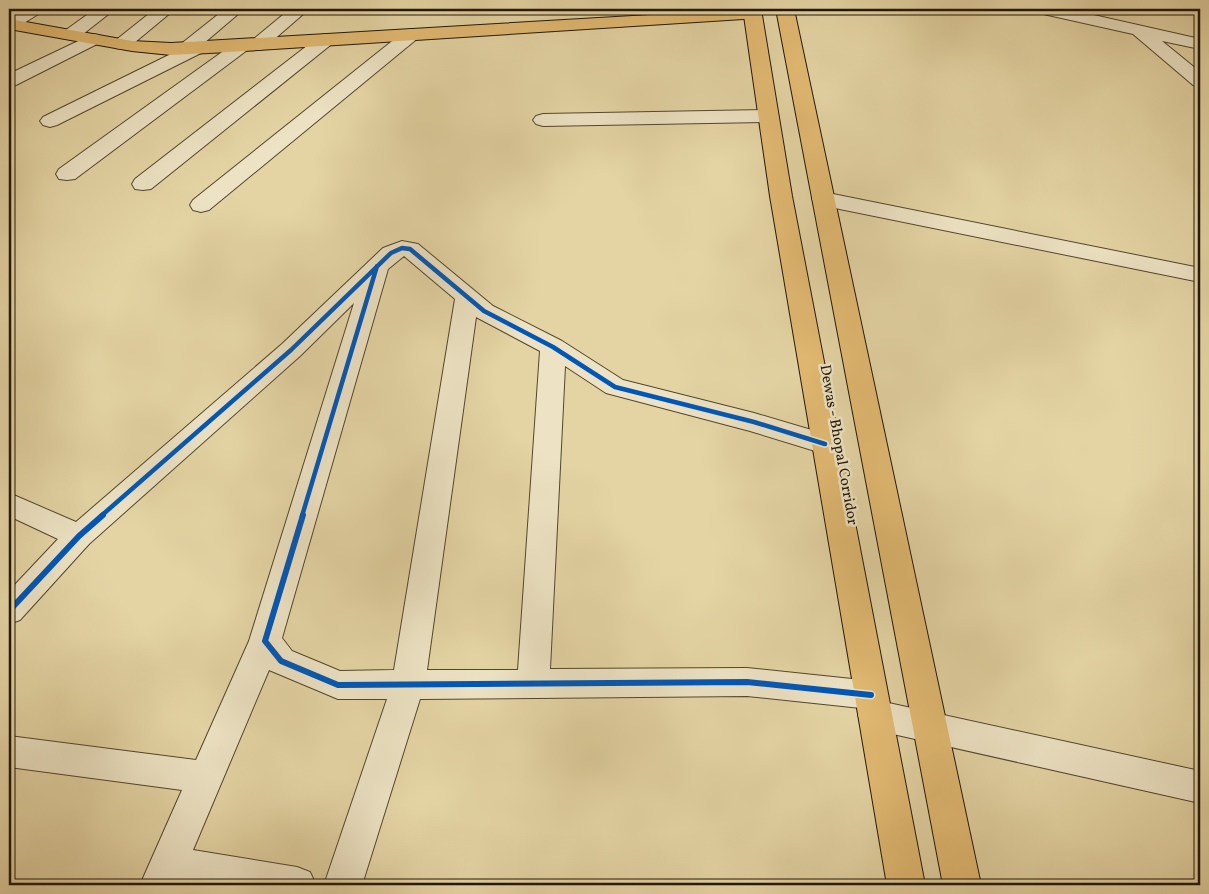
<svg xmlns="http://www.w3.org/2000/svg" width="1209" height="894" viewBox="0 0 1209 894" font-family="Vollkorn,serif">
  <rect width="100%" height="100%" fill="#e4d4a4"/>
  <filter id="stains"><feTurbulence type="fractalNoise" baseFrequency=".004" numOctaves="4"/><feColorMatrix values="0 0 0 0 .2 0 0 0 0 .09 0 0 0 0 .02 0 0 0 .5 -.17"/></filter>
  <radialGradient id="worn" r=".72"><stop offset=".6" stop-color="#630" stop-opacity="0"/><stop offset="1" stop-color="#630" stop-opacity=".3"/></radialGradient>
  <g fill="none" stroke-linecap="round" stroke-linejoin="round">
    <defs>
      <path id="minor" d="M 22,9 L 43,9 L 40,13 L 16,28 L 9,29 L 9,17 Z
        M 95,9 L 115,9 L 78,38 L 72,39 L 66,38 L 63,34 L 66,30 Z
        M 155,9 L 175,9 L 128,48 L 122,49 L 116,48 L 113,44 L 116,40 Z
        M 225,9 L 244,9 L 203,44 L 206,48 L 203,52 L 57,125 L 50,127 L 43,125 L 40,121 L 43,117 L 179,50 L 178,48 L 181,44 Z
        M 290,9 L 309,9 L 263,49 L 257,50 L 250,48 L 75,179 L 67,180 L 59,179 L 56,174 L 59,169 L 236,42 L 242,41 L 249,43 Z
        M 1036,9 L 1067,9 L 1200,39 L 1200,49 L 1162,41 L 1200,72 L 1200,87 L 1193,85 L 1133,34 L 1039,13 Z
        M 412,29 L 418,30 L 421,34 L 418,38 L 209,210 L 201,212 L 193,210 L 190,205 L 193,200 L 406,30 Z
        M 93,34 L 99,35 L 102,39 L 99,43 L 16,85 L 9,87 L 9,74 Z
        M 327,34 L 333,35 L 336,39 L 333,43 L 151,189 L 143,190 L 135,189 L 132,184 L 135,179 L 321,35 Z
        M 768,110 L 775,112 L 778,116 L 775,120 L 768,122 L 543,126 L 536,124 L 533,120 L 536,116 L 543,114 Z
        M 823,192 L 1200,268 L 1200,282 L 815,204 L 812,199 L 815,194 Z
        M 402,241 L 418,244 L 493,306 L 562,341 L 623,380 L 754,413 L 835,437 L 839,444 L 835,451 L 825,454 L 750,431 L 606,393 L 565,366 L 550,669 L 747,668 L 871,681 L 883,685 L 888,695 L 884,702 L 1200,771 L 1200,803 L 875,730 L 863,725 L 858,715 L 861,708 L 747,696 L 420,699 L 362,885 L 324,885 L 387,699 L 338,699 L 269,670 L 193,850 L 297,867 L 310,872 L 316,885 L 189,885 L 178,884 L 178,885 L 140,885 L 182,790 L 9,767 L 9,736 L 196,760 L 249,641 L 354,303 L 300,356 L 89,544 L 20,620 L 9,624 L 9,591 L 58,539 L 9,516 L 9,493 L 76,522 L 282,344 L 383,248 ZM 404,256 L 455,299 L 394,670 L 340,671 L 292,651 L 282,638 L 388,269 ZM 476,317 L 540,351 L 518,670 L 427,670 Z"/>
      <path id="major" d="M 753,9 L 759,10 L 762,14 L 759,18 L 228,52 L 171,55 L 132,51 L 9,29 L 9,19 L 132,41 L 171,43 Z"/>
      <path id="highway" d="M 743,9 L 761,9 L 792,196 L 925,885 L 887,885 L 770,196 Z
        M 776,9 L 794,9 L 981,885 L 943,885 Z"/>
    </defs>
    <use href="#minor" stroke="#52462e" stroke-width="2"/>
    <use href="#major" stroke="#211607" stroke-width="2"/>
    <use href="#highway" stroke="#211607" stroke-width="2"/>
    <use href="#minor" fill="#ede3c4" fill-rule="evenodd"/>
    <use href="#major" fill="#e2ba72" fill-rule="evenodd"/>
    <use href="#highway" fill="#e2ba72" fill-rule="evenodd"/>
    <defs>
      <path id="cycleway-far1" d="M 101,516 L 291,350 L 391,253 L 402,248 L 410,249 L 484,311 L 553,347 L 615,387 L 754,422 L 825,444
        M 302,516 L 377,266"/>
      <path id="cycleway" d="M 303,515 L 265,641 L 281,661 L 338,685 L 747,682 L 871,695
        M 9,611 L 79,536 L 103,515"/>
    </defs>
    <use href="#cycleway-far1" stroke="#ede3c4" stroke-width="8"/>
    <use href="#cycleway" stroke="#ede3c4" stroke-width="9"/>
    <use href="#cycleway-far1" stroke="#0057b8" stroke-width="4.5"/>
    <use href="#cycleway" stroke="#0057b8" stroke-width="6"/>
  </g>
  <g text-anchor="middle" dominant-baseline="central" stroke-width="5" stroke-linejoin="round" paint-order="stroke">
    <g font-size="15" fill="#211607" stroke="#ede3c4">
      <text transform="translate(838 445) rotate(80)">Dewas - Bhopal Corridor</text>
    </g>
  </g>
  <rect width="1209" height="894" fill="none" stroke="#e4d4a4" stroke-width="30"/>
  <rect x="10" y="10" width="1189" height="874" fill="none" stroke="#211607" stroke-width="2.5"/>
  <rect x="15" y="15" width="1179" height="864" fill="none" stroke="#211607"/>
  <rect width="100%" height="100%" filter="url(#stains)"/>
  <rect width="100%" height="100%" fill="url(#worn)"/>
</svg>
